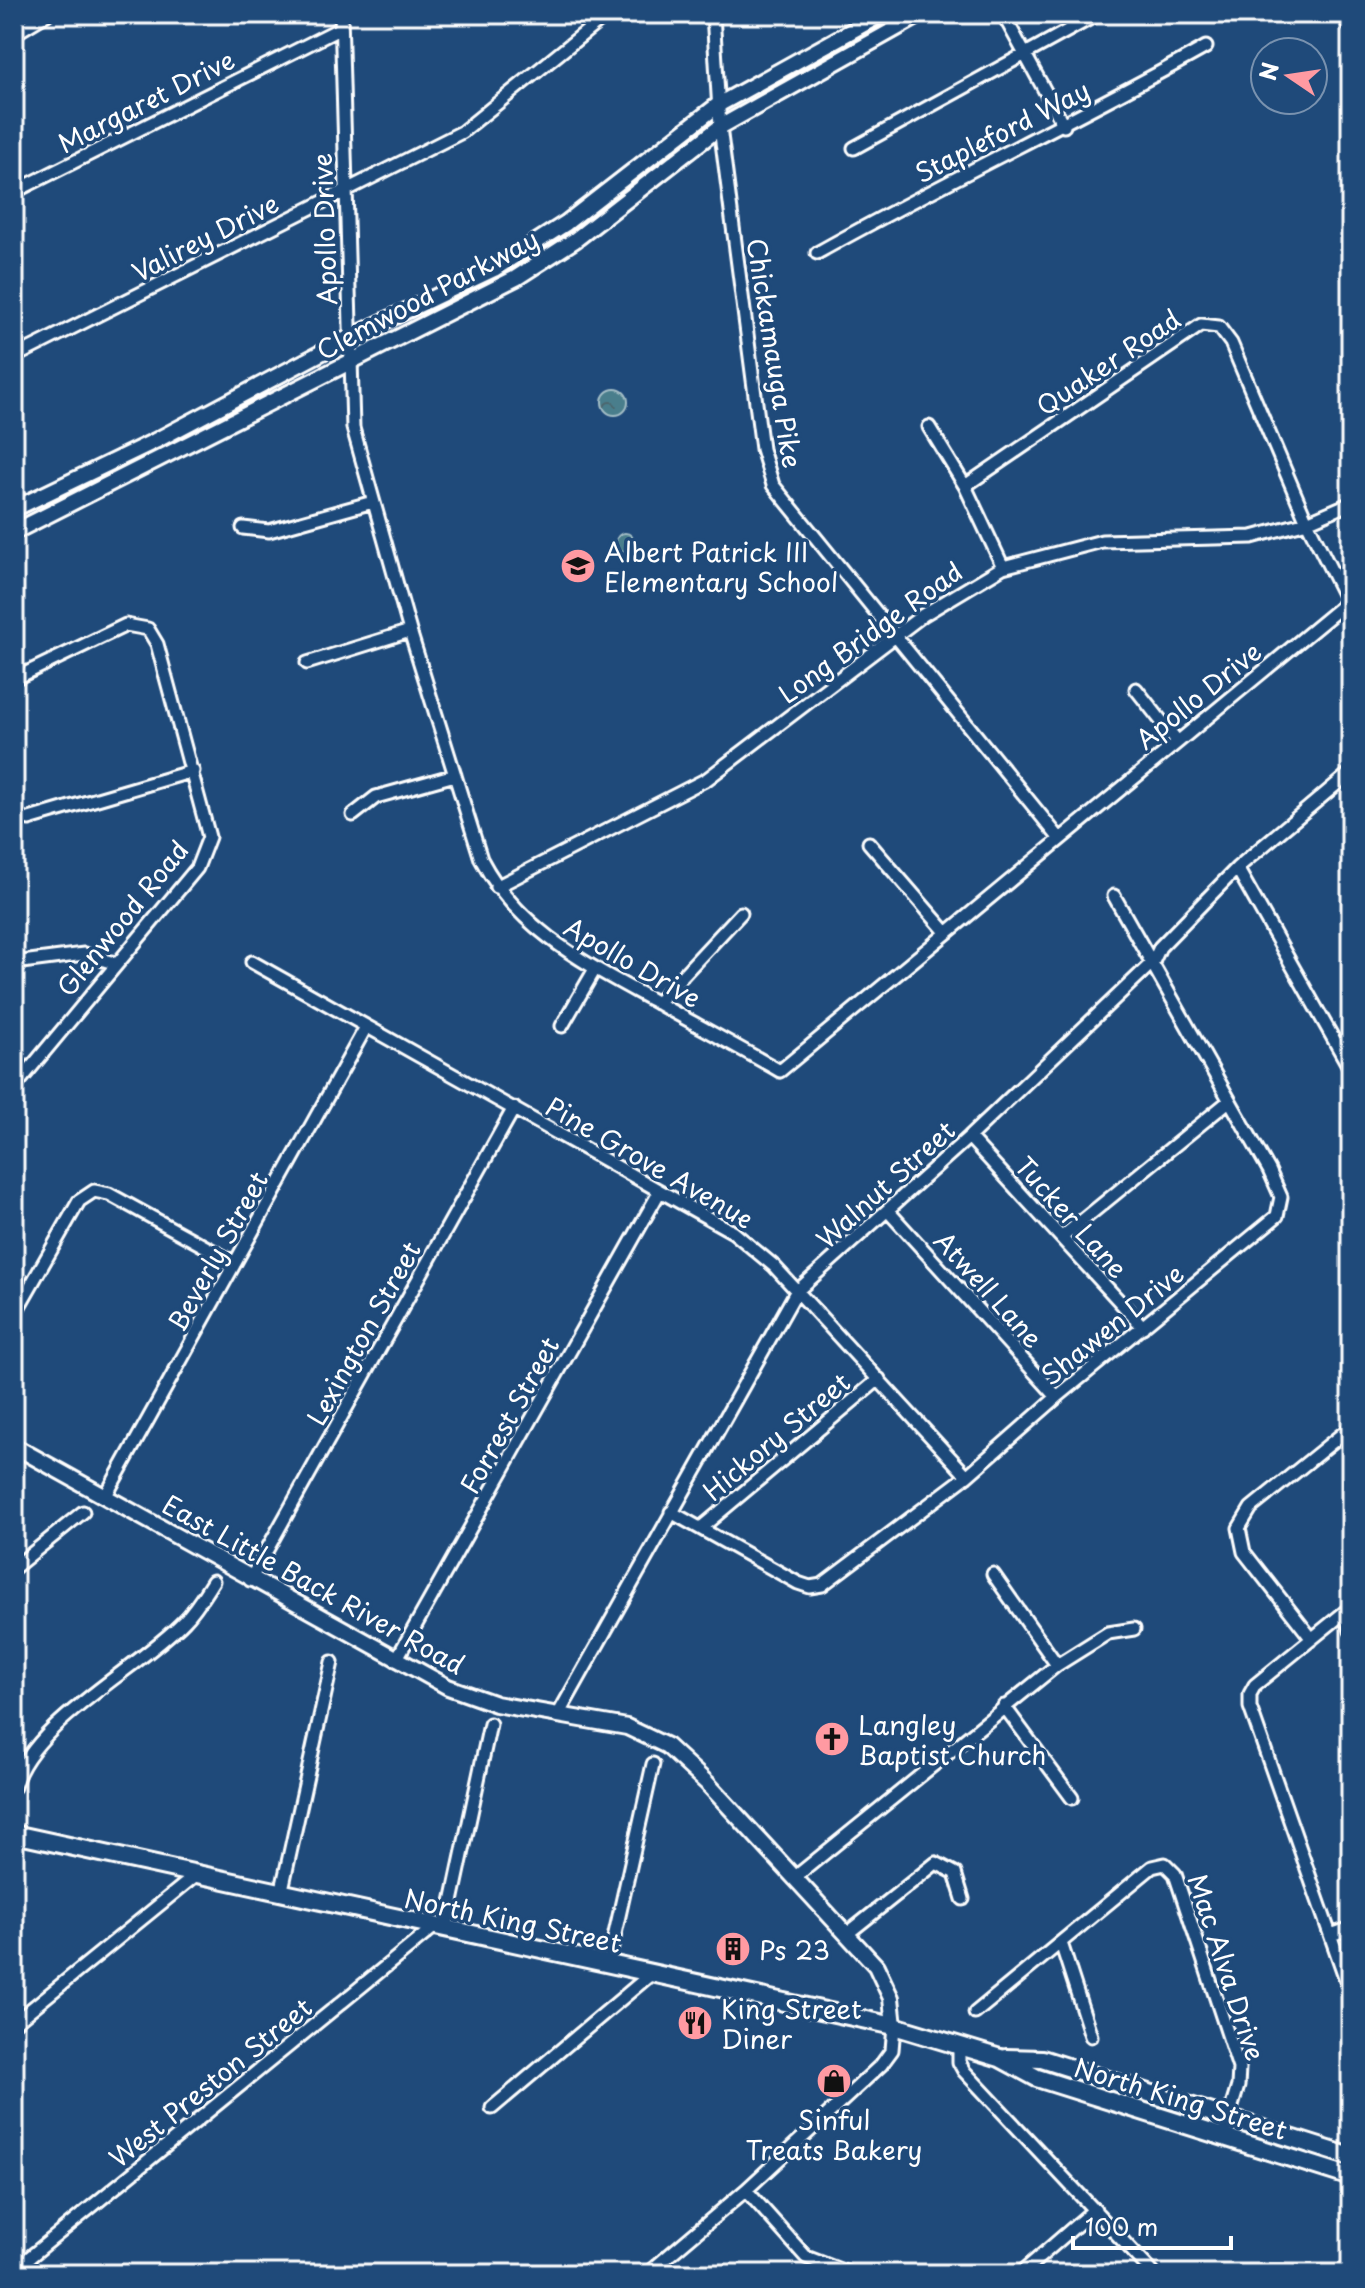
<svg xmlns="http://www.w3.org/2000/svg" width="1365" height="2288" viewBox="0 0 1365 2288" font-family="'Playpen Sans',sans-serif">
  <defs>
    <pattern id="forest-crowns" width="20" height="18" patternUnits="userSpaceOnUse" patternTransform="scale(2)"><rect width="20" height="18" fill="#4a7e8c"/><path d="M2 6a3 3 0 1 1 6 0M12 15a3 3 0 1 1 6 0" fill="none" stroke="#4b656c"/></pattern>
  </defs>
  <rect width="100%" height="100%" fill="#1f4a7a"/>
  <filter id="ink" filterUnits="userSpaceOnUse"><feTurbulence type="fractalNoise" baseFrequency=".0125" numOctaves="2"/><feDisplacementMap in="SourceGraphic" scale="16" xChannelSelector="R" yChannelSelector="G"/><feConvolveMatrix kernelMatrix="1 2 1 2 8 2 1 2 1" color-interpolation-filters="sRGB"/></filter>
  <g filter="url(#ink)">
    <path fill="url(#forest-crowns)" stroke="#a4bec6" stroke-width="2" d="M602 402a13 13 0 1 1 26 0a13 13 0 1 1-26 0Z
      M616 542a9 9 0 1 1 18 0a9 9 0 1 1-18 0Z"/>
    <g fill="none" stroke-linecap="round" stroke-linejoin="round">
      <defs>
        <path id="minor" d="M 341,14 L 353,428 L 410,631 L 481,859 C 518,930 585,963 652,1000 C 695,1024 738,1047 780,1071 L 1347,602 L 1307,522 L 1231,343 L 1219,327 L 1201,325 L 965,486
          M 713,14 L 720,127 L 762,449 L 773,485 L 1060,839
          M 1003,14 L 1064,126
          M 14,34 L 47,14
          M 854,148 L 1098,14
          M 14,192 L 341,28
          M 817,253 C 945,181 1078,119 1206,47
          M 14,357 L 462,132 L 608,14
          M 929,427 L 965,486 L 1003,567
          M 243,528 L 269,531 L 373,502
          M 307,663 L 410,631
          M 14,679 L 126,625 L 148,629 L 157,644 L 209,837 L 197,868 L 14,1088
          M 1136,689 L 1177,741
          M 353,815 L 376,797 L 455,775
          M 29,819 L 193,771
          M 869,843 L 946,932
          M 1237,868 L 1351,1070
          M 496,887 L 707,779 L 923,615 L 1003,567 L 1102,541 L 1252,537 L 1307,522 L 1351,503
          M 252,962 L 733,1232 L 774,1266 L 967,1476
          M 14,963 L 84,954 L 114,963
          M 657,1003 L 741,913
          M 562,1026 L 595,969
          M 969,1137 L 1143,1327
          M 889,1212 L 1057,1397
          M 1062,1237 L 1229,1101
          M 14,1315 L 79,1201 L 94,1191 L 109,1194 L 235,1263
          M 105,1497 L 366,1027
          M 671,1512 L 798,1583 L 810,1587 L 822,1585 L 967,1476 L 1057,1397 L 1277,1216 L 1281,1197 L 1269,1170 L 1114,896
          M 702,1527 L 879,1379
          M 14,1568 L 83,1512
          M 993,1574 L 1057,1665
          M 250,1580 L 514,1108
          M 1351,1607 L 1255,1685 L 1250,1694 L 1250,1707 L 1351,1994
          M 1345,1612 L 1351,1631
          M 1312,1639 L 1244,1552 L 1239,1528 L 1251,1508 L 1351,1427
          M 396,1660 L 660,1191
          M 1004,1706 L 1072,1798
          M 558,1715 L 796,1292 L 969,1137 L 1153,962 L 1160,947 L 1237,868 L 1351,772
          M 14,1787 C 31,1723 138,1669 184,1621 C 196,1609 204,1595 213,1581
          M 794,1878 L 1057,1665 L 1108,1633 L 1134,1629
          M 281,1894 L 332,1662
          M 446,1930 L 490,1724
          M 847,1934 L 936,1863 L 955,1873 L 963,1899
          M 1331,1935 L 1351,1928
          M 1061,1943 L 1091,2036
          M 608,1965 L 653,1764
          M 975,2013 L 1152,1867 L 1165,1864 L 1175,1874 L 1239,2068 L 1238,2086 L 1223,2136
          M 14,2023 L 196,1875
          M 959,2044 L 959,2062 L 964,2071 L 1154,2274
          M 492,2108 L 651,1974
          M 746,2190 L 806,2257 L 850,2274
          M 14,2270 L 434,1927
          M 647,2274 L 746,2190 L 881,2065 L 892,2050 L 894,2026
          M 1020,2274 L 1095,2209"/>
        <path id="tertiary" d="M 14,509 L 155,441 L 349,338 L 494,269 L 566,223 L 718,105 L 882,14
          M 14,532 L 516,278 L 575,240 L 720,127 L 922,14
          M 14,1446 L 448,1687 L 496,1704 L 627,1727 L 667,1746 L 707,1783 L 876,1966 L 891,1998 L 894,2026"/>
        <path id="secondary" d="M 1346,14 L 1351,24
          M 14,1834 L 894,2026 L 1000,2058 L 1037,2078 L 1351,2177
          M 1006,2058 L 1042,2059 L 1351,2157"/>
      </defs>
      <use href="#minor" stroke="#fff" stroke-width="17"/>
      <use href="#tertiary" stroke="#fff" stroke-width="20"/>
      <use href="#secondary" stroke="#fff" stroke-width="22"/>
      <use href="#minor" stroke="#1f4a7a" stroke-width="11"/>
      <use href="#tertiary" stroke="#1f4a7a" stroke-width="14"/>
      <use href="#secondary" stroke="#1f4a7a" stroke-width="16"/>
    </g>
  </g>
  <defs>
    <symbol id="school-disc" viewBox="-11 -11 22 22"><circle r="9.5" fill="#ff9aa2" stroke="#1f4a7a"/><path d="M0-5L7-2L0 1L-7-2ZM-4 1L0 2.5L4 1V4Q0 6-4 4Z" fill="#111"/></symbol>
    <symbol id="church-disc" viewBox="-11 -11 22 22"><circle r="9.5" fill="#ff9aa2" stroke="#1f4a7a"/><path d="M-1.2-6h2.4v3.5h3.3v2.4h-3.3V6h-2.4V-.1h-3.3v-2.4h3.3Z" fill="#111"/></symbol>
    <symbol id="building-disc" viewBox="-11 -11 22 22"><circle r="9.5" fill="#ff9aa2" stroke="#1f4a7a"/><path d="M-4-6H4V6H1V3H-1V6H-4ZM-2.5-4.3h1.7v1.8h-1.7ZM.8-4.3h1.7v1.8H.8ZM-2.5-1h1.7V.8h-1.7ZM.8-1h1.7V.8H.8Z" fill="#111"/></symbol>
    <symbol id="restaurant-disc" viewBox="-11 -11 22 22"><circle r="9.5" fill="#ff9aa2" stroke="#1f4a7a"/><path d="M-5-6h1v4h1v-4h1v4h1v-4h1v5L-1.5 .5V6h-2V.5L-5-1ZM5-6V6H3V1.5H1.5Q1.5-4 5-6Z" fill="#111"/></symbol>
    <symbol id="shop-disc" viewBox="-11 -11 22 22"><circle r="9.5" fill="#ff9aa2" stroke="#1f4a7a"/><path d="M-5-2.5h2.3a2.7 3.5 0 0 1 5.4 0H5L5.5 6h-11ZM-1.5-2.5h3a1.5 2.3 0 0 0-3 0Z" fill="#111"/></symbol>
  </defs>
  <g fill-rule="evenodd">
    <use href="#school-disc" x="558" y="546" width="40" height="40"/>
    <use href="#church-disc" x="812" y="1719" width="40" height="40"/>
    <use href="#building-disc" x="713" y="1929" width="40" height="40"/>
    <use href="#restaurant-disc" x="675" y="2003" width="40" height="40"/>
    <use href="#shop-disc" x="814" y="2061" width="40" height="40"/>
  </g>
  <g text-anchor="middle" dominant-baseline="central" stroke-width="7" stroke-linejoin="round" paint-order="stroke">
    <g font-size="26" fill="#fff" stroke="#1f4a7a">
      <text transform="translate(146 101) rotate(-27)">Margaret Drive</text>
      <text transform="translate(1002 131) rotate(-27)">Stapleford Way</text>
      <text transform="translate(324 229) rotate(-92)">Apollo Drive</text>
      <text transform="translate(205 237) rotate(-27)">Valirey Drive</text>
      <text transform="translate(427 294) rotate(-28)">Clemwood Parkway</text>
      <text transform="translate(775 353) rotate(81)">Chickamauga Pike</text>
      <text transform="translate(1108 362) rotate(-34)">Quaker Road</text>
      <text transform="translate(870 632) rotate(-36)">Long Bridge Road</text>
      <text transform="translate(1198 695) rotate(-39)">Apollo Drive</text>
      <text transform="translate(122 918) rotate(-51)">Glenwood Road</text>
      <text transform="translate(633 962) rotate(30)">Apollo Drive</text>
      <text transform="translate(650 1162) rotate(30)">Pine Grove Avenue</text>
      <text transform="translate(885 1184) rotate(-42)">Walnut Street</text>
      <text transform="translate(1072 1217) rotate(48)">Tucker Lane</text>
      <text transform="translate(217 1251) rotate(-61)">Beverly Street</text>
      <text transform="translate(989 1289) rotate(48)">Atwell Lane</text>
      <text transform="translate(1112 1324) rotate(-39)">Shawen Drive</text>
      <text transform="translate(363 1333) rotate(-61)">Lexington Street</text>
      <text transform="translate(509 1415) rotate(-61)">Forrest Street</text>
      <text transform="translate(776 1436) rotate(-40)">Hickory Street</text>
      <text transform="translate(314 1584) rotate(29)">East Little Back River Road</text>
      <text transform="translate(513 1920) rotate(12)">North King Street</text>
      <text transform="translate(1227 1967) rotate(72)">Mac Alva Drive</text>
      <text transform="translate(210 2082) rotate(-39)">West Preston Street</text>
      <text transform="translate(1181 2098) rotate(17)">North King Street</text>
    </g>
    <g font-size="26" fill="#fff" stroke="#1f4a7a" text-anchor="start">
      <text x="604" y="551">Albert Patrick III<tspan x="604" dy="30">Elementary School</tspan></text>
      <text x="858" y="1724">Langley<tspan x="858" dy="30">Baptist Church</tspan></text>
      <text x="759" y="1949">Ps 23</text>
      <text x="721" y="2008">King Street<tspan x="721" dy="30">Diner</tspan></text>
      <text x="834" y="2119" text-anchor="middle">Sinful<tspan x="834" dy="30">Treats Bakery</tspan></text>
    </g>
  </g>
  <rect width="1365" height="2288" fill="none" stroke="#1f4a7a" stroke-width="48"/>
  <rect x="24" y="24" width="1317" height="2240" fill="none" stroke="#fff" stroke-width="3" filter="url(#ink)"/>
  <g transform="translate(1289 76) rotate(283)"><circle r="38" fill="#1f4a7a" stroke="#7992af" stroke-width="2"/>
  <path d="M0-6L14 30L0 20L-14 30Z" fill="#ff9aa2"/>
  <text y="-12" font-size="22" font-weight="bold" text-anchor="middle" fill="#ffffff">N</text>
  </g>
  <path d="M1073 2236v12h158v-12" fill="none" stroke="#ffffff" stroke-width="4"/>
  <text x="1085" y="2236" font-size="24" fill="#ffffff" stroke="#1f4a7a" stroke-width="6" paint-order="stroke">100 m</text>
</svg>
